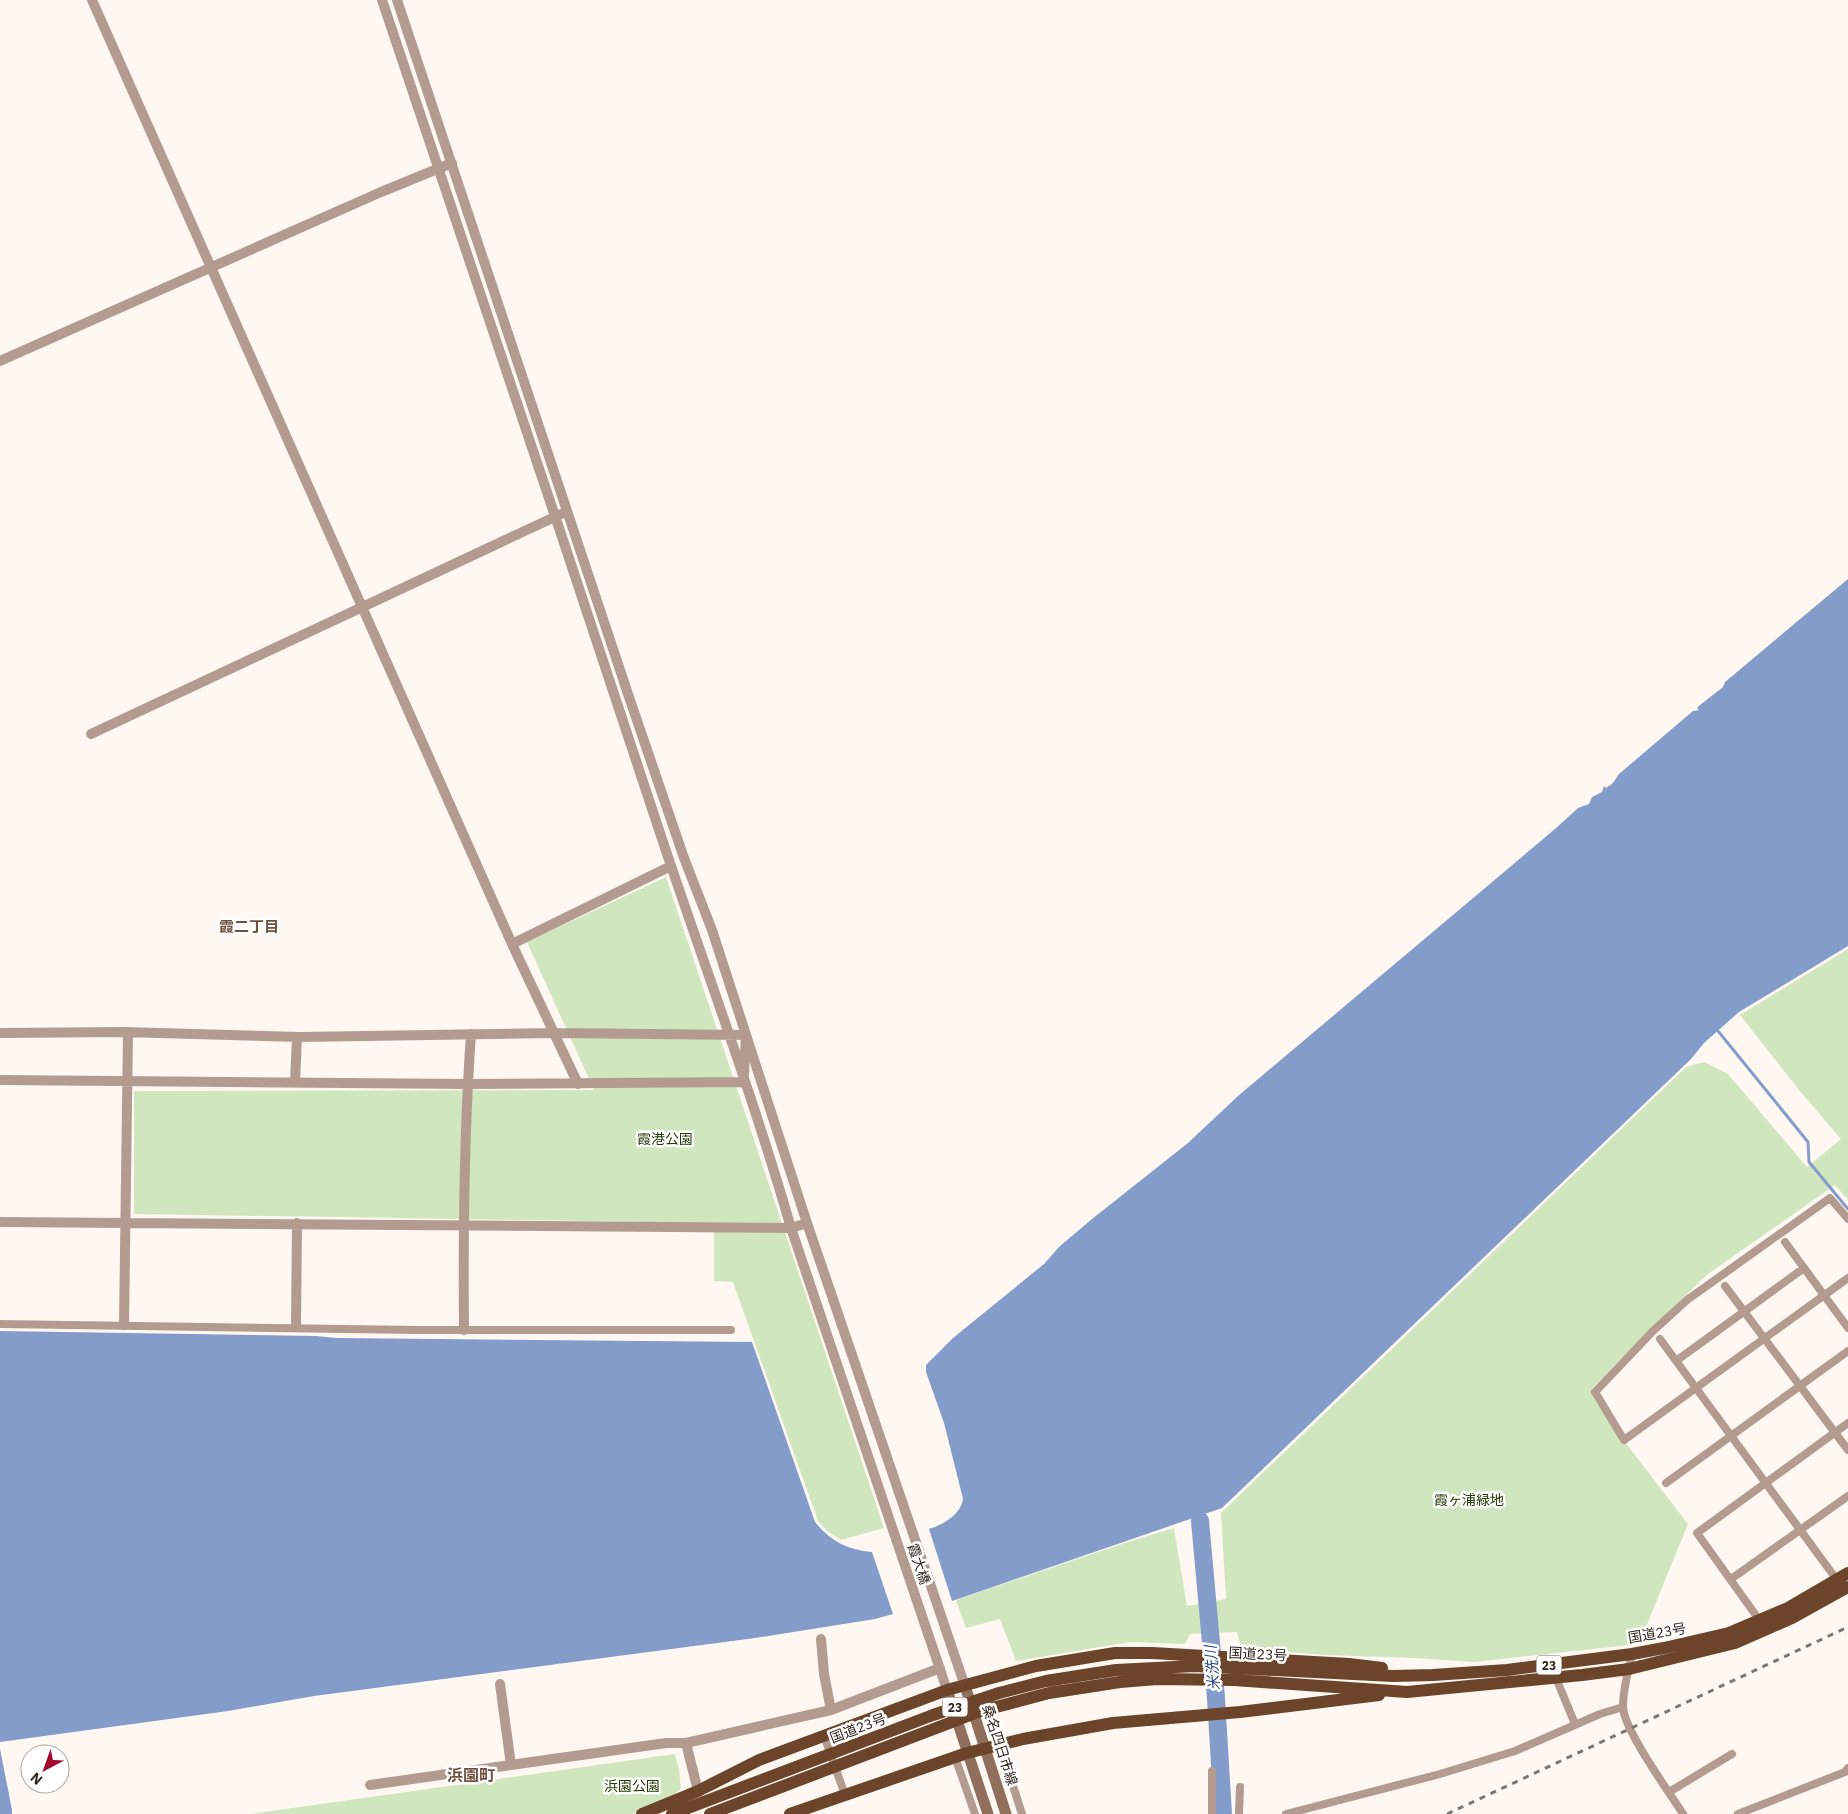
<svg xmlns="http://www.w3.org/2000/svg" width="1848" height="1814" viewBox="0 0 1848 1814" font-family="'IBM Plex Sans','Noto Sans JP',sans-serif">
  <rect width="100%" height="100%" fill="#fef7f2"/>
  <path fill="#d0e6bf" d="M 666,877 L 884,1528 L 841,1540 L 827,1531 L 818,1521 L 733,1282 L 714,1281 L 714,1223 L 134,1214 L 134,1091 L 594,1090 L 527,942 Z
    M 1848,949 L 1848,1200 L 1835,1185 L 1708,1274 L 1647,1332 L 1592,1388 L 1618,1433 L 1688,1524 L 1639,1644 L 1474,1662 L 1414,1658 L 1324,1655 L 1241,1648 L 1237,1632 L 1190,1634 L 1185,1644 L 1130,1642 L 1016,1661 L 1000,1619 L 966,1628 L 956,1600 L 1128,1542 L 1174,1528 L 1187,1606 L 1226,1599 L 1221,1513 L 1686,1067 L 1704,1062 L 1728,1074 L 1807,1167 L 1841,1139 L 1799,1090 L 1740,1015 Z
    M 675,1754 L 679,1770 L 681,1788 L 668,1801 L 632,1814 L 251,1814 Z"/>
  <path fill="#839cc9" d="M 1848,579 L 1848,946 L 1739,1012 L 1704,1043 L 1691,1059 L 1222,1508 L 952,1601 L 929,1529 C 942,1525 961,1515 963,1499 L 944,1423 L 926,1372 L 926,1365 L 953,1338 L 1044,1264 L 1059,1247 L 1092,1219 L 1188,1143 L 1238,1096 L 1555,829 L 1578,808 L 1589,804 L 1592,797 L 1602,792 L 1604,786 L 1606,788 L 1613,783 L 1619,774 L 1693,711 L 1699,710 L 1697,708 L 1700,705 L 1723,687 L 1725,682 Z
    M 0,1331 L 316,1336 L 336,1338 L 752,1342 L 815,1522 C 830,1541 848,1550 872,1552 L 893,1614 L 875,1619 L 755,1638 L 314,1696 L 228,1711 L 0,1742 Z
    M 0,1749 L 12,1810 L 12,1814 L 0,1814 Z"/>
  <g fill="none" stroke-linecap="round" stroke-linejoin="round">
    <path stroke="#839cc9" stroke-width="3" d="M 1718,1031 L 1808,1142 L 1809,1162 L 1848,1209"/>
    <path stroke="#839cc9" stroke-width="18" d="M 1200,1521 L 1216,1698 L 1223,1814"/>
    <path stroke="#b39c8f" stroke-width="8" d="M 1848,1219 L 1830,1198 L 1687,1300 L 1653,1331 L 1595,1392 L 1624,1440 L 1848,1278
      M 1785,1242 L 1848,1328
      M 1725,1286 L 1848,1450
      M 0,1324 L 416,1330 L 731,1330
      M 1660,1339 L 1837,1580
      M 1676,1361 L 1804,1268
      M 1666,1483 L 1848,1351
      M 1731,1579 L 1848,1496
      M 1760,1621 L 1697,1533 L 1848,1423
      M 1632,1654 C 1628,1671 1623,1689 1623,1707 C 1624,1730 1669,1792 1683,1814
      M 1556,1678 L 1575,1724
      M 824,1736 L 845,1795
      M 998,1745 L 1007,1767 L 1022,1814
      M 955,1757 L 975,1814
      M 1212,1771 L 1212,1814
      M 1669,1792 L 1732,1754
      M 1239,1814 L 1240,1787
      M 1286,1814 L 1440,1774 L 1515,1751 L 1600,1714 L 1623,1707
      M 1738,1814 L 1845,1772 L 1848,1768"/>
    <path stroke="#b39c8f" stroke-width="10" d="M 92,0 L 512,944 L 578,1084
      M 382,0 C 423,126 466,251 508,376 C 561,532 612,689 664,845 C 707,973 754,1099 791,1228 L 947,1690
      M 397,0 L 629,697 L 684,858 L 712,930 L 807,1223 L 965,1686
      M 0,361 L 381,192 L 452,163
      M 91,734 L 561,514
      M 512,944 L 671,866
      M 0,1033 L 124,1032 L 300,1037 L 554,1033 L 746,1035 L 744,1074
      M 0,1080 L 468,1084 L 744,1082
      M 295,1082 L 297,1037
      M 0,1222 L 791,1228 L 807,1223
      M 124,1325 L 128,1032
      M 296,1327 L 297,1223
      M 464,1330 C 463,1231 464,1132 471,1034
      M 821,1639 L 824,1674 L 831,1710
      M 500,1684 L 511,1765
      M 686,1743 L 698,1791
      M 370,1785 L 666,1743 L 686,1743 L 831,1710 L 940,1668"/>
    <path stroke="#90705d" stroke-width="11" d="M 965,1686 L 1006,1814
      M 947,1690 L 988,1814"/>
    <path stroke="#6c442a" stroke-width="12" d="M 642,1814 L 698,1791 L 759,1760 L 947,1690 L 1036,1666 L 1115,1653 L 1152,1653 L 1349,1664 L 1382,1668
      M 672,1814 L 933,1715 L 999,1693 L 1046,1681 L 1116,1670 L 1195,1666 L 1393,1676 L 1433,1675 L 1507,1670 L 1632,1654 L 1664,1648 L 1729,1633 L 1788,1608 L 1848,1573
      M 710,1814 L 981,1711 L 1049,1693 L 1120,1682 L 1157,1679 L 1234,1680 L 1407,1692 L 1582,1675 L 1629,1669 L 1735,1643 L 1792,1618 L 1848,1587
      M 790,1814 L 967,1753 L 1023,1739 L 1113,1723 L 1240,1712 L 1379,1695"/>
    <path stroke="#80766f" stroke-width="3" stroke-dasharray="6 6" stroke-linecap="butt" d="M 1447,1814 L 1848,1627"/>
  </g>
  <g text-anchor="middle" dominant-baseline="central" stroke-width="5" stroke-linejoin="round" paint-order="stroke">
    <g fill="#fff" stroke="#6e655f" stroke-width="1">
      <rect x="1536.5" y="1655.5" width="25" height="19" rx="4"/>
      <rect x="942.5" y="1697.5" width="25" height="19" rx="4"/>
    </g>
    <g font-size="12" font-weight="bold" fill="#30231b">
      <text x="1549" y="1665">23</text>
      <text x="955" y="1707">23</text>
    </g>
    <g font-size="14" fill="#233b05" stroke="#fff">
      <text x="665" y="1139">霞港公園</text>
      <text x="1469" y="1500">霞ヶ浦緑地</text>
      <text x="632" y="1786">浜園公園</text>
    </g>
    <g font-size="14" fill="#30231b" stroke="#fff">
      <text transform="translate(919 1564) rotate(71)">霞大橋</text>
      <text transform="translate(1657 1633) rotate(-10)">国道23号</text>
      <text transform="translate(1258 1654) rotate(3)">国道23号</text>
      <text transform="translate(858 1728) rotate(-21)">国道23号</text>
      <text transform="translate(1000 1745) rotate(72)">桑名四日市線</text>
    </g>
    <g font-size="15" font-weight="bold" fill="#6e503e" stroke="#fff">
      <text x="249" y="926">霞二丁目</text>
    </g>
    <g font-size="15" font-style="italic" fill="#294780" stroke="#fff">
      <text transform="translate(1212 1668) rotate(-95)">米洗川</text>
    </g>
    <g font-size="16" font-weight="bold" fill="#6e503e" stroke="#fff">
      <text x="471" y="1775">浜園町</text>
    </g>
  </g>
  <g transform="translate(45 1769) rotate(221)"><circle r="24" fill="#ffffff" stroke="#aca7a4"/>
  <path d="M0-4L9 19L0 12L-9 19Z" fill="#a50830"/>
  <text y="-8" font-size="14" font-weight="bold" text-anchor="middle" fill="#30231b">N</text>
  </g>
</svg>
